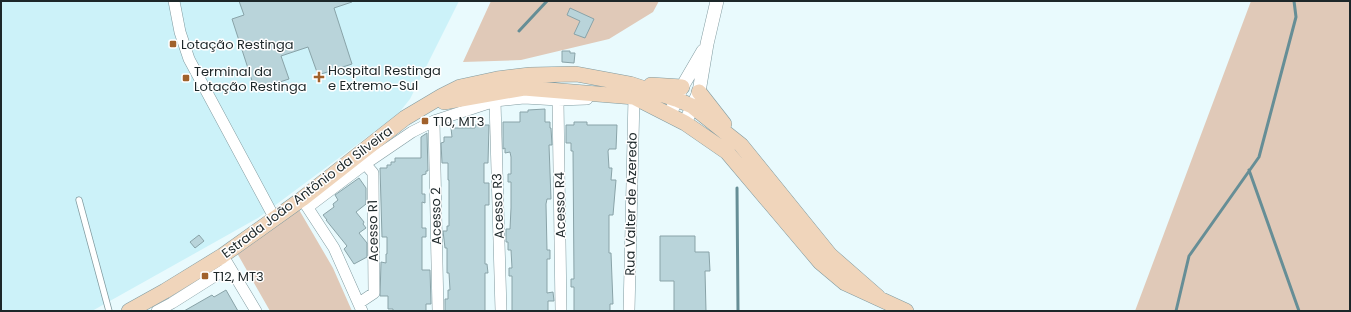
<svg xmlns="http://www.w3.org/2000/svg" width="1351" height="312" viewBox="0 0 1351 312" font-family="Poppins,sans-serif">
  <rect width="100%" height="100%" fill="#e9fafd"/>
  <path fill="#ccf2f9" d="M 1,1 L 459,1 L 410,99 L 398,114 L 258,218 L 92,311 L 1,311 Z"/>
  <path fill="#e0c9b8" d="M 491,1 L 659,1 L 653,12 L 609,39 L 521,60 L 463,62 Z
    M 1251,1 L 1350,1 L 1350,311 L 1135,311 Z
    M 298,208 L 333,268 L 352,311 L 270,311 L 237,253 Z"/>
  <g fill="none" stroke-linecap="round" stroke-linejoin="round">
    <path stroke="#668e96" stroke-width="3" d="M 519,31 L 547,1
      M 1249,170 L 1299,311
      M 737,188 L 738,311
      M 1176,311 L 1189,256 L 1259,157 L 1296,17 L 1294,1"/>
  </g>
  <path fill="#b9d4da" stroke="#89a3a8" d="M 239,1 L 351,1 L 352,2 L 334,8 L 352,64 L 318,75 L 308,47 L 281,56 L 289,79 L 255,90 L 232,19 L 244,15 Z
    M 570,8 L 594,19 L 585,38 L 574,34 L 580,21 L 567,15 Z
    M 562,51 L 570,51 L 570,53 L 575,53 L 574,63 L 562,62 Z
    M 545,109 L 545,122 L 550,122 L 550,128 L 551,128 L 552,145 L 549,145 L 551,199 L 547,199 L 546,204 L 547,250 L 550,250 L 550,259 L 547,259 L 547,293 L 553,292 L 554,301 L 548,301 L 548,311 L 512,311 L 512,276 L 509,276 L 509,268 L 512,268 L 511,250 L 508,250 L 508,242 L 506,242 L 506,229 L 510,229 L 511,208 L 511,182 L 508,182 L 508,174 L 511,174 L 511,157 L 510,152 L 505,153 L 505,148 L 503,149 L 503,122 L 520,122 L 520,112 L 528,112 L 528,110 Z
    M 574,122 L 587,122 L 587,125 L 617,125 L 616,149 L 609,149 L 608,151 L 609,168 L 612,168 L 611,180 L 616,180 L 613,215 L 609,215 L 609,253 L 611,253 L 613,304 L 610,304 L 610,311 L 574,311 L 574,287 L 571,287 L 571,279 L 574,279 L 573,151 L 571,151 L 571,143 L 566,143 L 566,125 L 574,125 Z
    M 475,125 L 489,125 L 488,163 L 484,163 L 484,183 L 489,183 L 489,205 L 485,205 L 485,264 L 487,264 L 488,273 L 485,273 L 485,311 L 445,311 L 445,299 L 448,299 L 448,290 L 450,290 L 449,273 L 447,273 L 447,248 L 445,248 L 443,231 L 447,231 L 447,226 L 449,226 L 449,180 L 448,180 L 448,163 L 442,163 L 441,143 L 444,142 L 444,137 L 452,137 L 451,128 L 475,128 Z
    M 427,133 L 428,171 L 426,171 L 426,174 L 422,175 L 422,194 L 425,194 L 425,203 L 422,202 L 422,228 L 426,228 L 426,237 L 422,237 L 422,270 L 430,270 L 431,304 L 426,304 L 426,311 L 393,311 L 393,309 L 388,309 L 388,296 L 380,296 L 381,262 L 386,263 L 386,254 L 387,254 L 387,237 L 382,237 L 380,168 L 387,168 L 387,165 L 391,165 L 391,162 L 395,162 L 395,158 L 421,158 L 421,137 Z
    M 359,178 L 366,188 L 366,204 L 356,212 L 364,222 L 363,224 L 366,228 L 359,233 L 367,243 L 367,257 L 354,264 L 344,249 L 347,246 L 326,220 L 327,220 L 323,215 L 334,207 L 333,204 L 338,200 L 335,195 Z
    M 199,235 L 204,241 L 195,248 L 190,242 Z
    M 660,236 L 695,236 L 695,252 L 709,252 L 710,271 L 705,271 L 706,311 L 674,311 L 674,281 L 660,281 Z
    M 226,290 L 238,311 L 184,311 L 212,295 L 214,297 Z"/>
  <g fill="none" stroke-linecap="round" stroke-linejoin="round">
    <defs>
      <path id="service" d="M 79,200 L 109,311"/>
      <path id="minor" d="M 174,1 L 180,32 L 189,59 L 275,219
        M 558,100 L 561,311
        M 495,101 L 501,311
        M 434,121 L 438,311
        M 304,202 L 334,248 L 362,311
        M 308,207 L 365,164 L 412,132 L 434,121 L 495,101 L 524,98 L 558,100 L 587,99
        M 226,261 L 256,311
        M 359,303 L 374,293 L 373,173 L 361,159
        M 157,311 L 172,303 L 229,267
        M 629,311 L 634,97"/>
      <path id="tertiary" d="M 670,114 L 682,87 L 703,51
        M 685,123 L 699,92 L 707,44 L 717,1"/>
      <path id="secondary" d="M 651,85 L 682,87
        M 699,92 L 724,124
        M 444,102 L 524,88 L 634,97 L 685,123 L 727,152 L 820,262 L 845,283 L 906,311
        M 129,311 L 165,291 L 222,256 L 302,199 L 405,118 L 442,96 L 460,87 L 497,79 L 530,75 L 576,74 L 630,84 L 676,99 L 692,106 L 741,145 L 830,255 L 878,297"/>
    </defs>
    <use href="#service" stroke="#819ba0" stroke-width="7"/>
    <use href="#minor" stroke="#819ba0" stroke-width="12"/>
    <use href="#tertiary" stroke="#819ba0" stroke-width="14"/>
    <use href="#secondary" stroke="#819ba0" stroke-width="16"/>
    <use href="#service" stroke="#fff" stroke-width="5.5"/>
    <use href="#minor" stroke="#fff" stroke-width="11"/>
    <use href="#tertiary" stroke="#fff" stroke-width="13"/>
    <use href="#secondary" stroke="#f0d5bb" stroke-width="15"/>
  </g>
  <g fill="#a1612b" stroke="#fff" stroke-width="1.5">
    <rect x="169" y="40" width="8" height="8" rx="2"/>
    <path d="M317 71h4v4h4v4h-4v4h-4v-4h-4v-4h4z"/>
    <rect x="182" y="74" width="8" height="8" rx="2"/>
    <rect x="421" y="117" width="8" height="8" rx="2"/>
    <rect x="201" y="272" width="8" height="8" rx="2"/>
  </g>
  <g text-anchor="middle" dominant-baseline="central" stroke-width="3" stroke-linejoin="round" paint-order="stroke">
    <g font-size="13" fill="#1d2729" stroke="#fff" text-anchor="start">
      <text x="181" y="44">Lotação Restinga</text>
      <text x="328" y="70">Hospital Restinga<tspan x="328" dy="15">e Extremo-Sul</tspan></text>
      <text x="194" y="71">Terminal da<tspan x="194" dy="15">Lotação Restinga</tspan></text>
      <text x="433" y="121">T10, MT3</text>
      <text x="213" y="276">T12, MT3</text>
    </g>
    <g font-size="13" fill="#1d2729" stroke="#fff">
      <text transform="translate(307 192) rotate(-37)">Estrada João Antônio da Silveira</text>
      <text transform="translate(631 204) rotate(-89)">Rua Valter de Azeredo</text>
      <text transform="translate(560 205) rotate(-91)">Acesso R4</text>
      <text transform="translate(498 206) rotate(-92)">Acesso R3</text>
      <text transform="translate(436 216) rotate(-91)">Acesso 2</text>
      <text transform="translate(373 231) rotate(-91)">Acesso R1</text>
    </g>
  </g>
  <rect width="1351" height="312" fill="none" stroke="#1d2729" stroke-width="4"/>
</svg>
